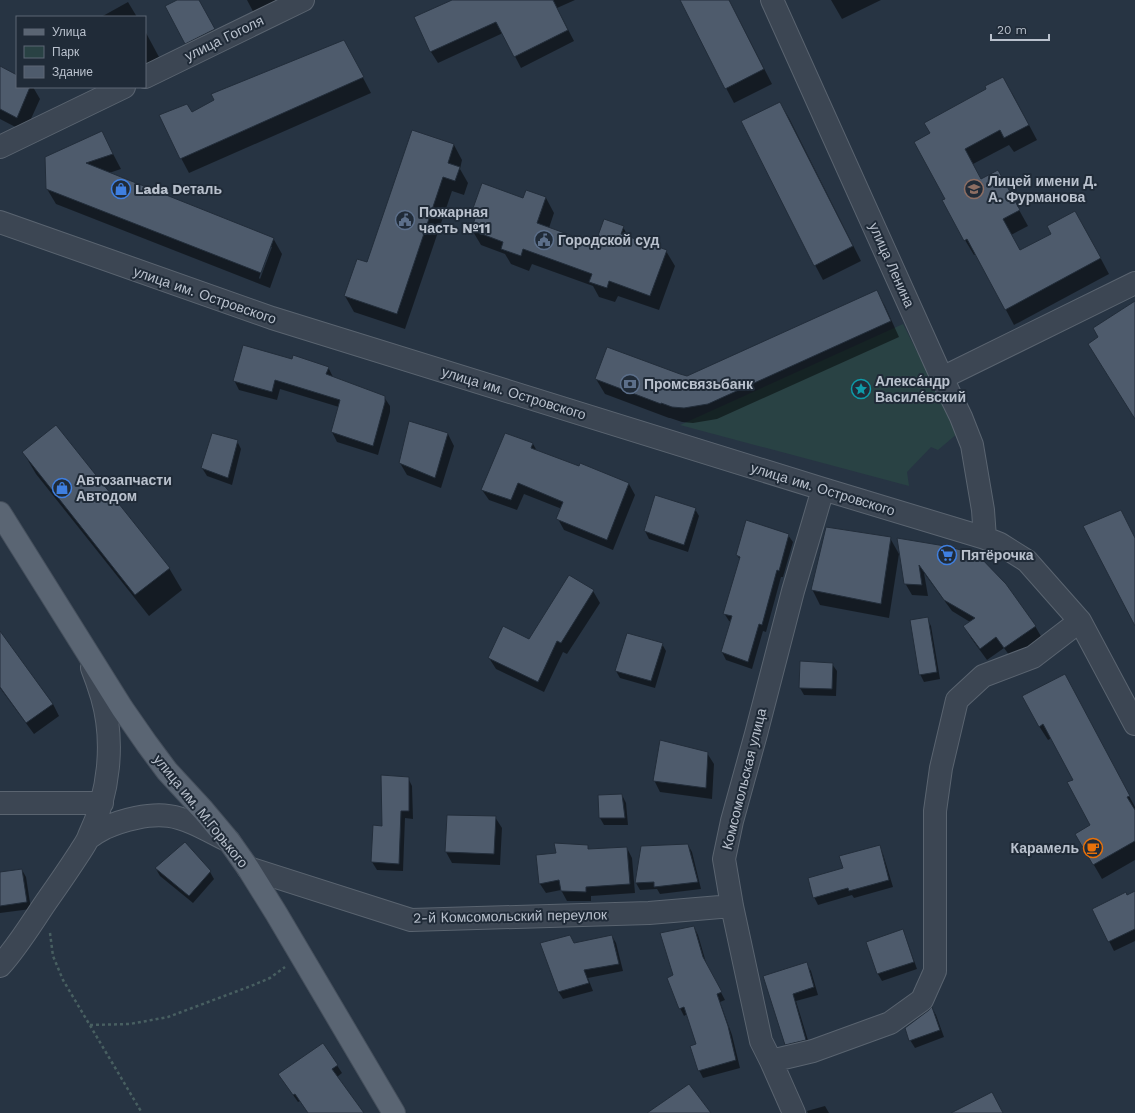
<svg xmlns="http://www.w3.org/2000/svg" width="1135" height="1113" viewBox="0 0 1135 1113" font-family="'Work Sans',sans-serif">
  <rect width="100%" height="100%" fill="#273443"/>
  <path fill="#294244" d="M 903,324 L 958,433 L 938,450 L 931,447 L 907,472 L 909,486 L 680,425 Z"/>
  <path fill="#0007" fill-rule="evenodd" d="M 180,0 L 198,0 L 218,37 L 190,51 L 186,43 Z
    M 247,0 L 282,0 L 256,17 Z
    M 454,0 L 575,0 L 557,8 L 574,41 L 521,68 L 503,33 L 438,63 L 431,52 L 416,18 Z
    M 682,0 L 729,0 L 772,84 L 734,103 L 726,88 Z
    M 831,0 L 881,0 L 842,19 Z
    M 128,2 L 137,17 L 101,17 Z
    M 145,31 L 159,57 L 145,65 Z
    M 352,57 L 371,93 L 189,173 L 181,158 L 192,113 Z
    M 0,67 L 17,76 L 17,87 L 33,87 L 40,99 L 25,132 L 0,119 Z
    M 1012,93 L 1037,140 L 1014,152 L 1009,145 L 973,164 L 981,180 L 1005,185 L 1028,226 L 1011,235 L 1020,252 L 1053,234 L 1084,227 L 1109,274 L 1014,325 L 976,254 L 974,255 L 965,240 L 946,199 L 915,142 Z
    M 780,103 L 789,118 L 861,261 L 823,280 L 815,265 Z
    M 102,133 L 121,169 L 109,173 L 273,238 L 282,254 L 270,288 L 56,204 L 47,189 ZM 269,247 L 272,247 L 260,279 L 259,278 Z
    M 454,145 L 462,160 L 460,169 L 468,183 L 464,195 L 452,191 L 405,329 L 354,312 L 345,296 Z
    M 546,198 L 554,213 L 549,228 L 596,245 L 623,227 L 629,238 L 666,251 L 675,266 L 659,310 L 618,296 L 615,302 L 599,297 L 593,286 L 532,264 L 529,271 L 511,264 L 505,254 L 481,245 L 472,230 L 477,217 L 473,210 L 524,199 Z
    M 876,291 L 885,306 L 899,337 L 717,419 L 693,423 L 682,422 L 670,418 L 669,418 L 605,394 L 596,379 L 687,377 Z
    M 292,360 L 328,367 L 333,377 L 333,378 L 384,397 L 390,406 L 390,412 L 378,455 L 337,442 L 332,432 L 339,407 L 280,389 L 277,400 L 239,390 L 234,380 Z
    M 410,422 L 448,434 L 454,446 L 441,488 L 407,475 L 400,463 Z
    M 237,441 L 241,449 L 232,485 L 207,476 L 202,468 Z
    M 533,444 L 537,451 L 579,467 L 580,464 L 629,484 L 635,495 L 613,550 L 564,530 L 558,519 L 562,509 L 524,494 L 517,510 L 489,500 L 482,490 Z
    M 23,452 L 169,568 L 182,590 L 149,616 L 36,474 Z
    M 656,496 L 695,509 L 699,516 L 688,552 L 649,539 L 645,531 Z
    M 788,535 L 793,542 L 783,577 L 781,577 L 766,632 L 763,631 L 752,669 L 726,660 L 722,652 L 732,622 L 729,621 L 724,613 L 740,560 L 737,555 Z
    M 890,538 L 899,554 L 889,618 L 820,605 L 812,589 Z
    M 898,540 L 1035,626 L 1042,638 L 1012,659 L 1004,648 L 987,660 L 971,638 L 965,627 L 970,622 L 952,611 L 924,573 L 928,596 L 912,595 L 905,583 Z
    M 593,591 L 600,603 L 567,654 L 563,652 L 544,692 L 496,669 L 489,658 L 529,640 Z
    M 927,618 L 931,626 L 940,679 L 924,682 L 920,674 Z
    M 0,632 L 53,704 L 59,716 L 34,734 L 0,688 Z
    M 662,644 L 666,651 L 655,688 L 620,678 L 616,671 Z
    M 832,664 L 837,671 L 836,696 L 804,695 L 800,688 Z
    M 1072,689 L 1135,807 L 1135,860 L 1102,879 L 1076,834 L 1091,825 L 1074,780 L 1052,738 L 1048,740 L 1039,726 Z
    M 707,753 L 714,764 L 712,799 L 660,792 L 654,780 Z
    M 408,778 L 412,786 L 413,819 L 405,818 L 403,871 L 377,870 L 372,862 L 374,826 L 383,827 Z
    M 622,795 L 626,803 L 628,825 L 604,825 L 600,818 Z
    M 495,817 L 502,828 L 500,865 L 452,863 L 446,852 Z
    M 688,845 L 692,852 L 701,889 L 660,894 L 657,889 L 640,890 L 636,883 L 642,847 Z
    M 587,846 L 589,850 L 627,848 L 632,858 L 635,893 L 591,896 L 591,901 L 567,901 L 561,890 L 546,893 L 540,884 Z
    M 879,846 L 883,854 L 893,887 L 854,898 L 852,895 L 818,905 L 814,897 L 844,869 Z
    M 156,869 L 210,872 L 214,879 L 193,903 L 160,876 Z
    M 22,870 L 26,877 L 31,909 L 0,913 L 0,873 Z
    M 1135,892 L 1135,941 L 1114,951 L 1093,909 Z
    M 694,927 L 698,935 L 707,966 L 725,1000 L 720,1002 L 732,1035 L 740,1068 L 703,1078 L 699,1070 L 697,1045 L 687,1014 L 684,1016 L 680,1008 L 675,976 Z
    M 902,931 L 906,938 L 917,969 L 882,981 L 878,974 L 867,942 Z
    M 612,936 L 616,943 L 623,971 L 588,978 L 593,991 L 563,999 L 558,991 L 574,944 Z
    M 806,963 L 811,971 L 818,995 L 796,1001 L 810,1047 L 790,1052 L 785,1045 L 764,976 Z
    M 932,1008 L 936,1015 L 944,1037 L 915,1048 L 910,1040 Z
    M 323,1044 L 342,1073 L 337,1077 L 363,1113 L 309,1113 L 300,1101 L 298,1102 L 284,1082 Z
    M 825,1106 L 829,1113 L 808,1113 L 807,1111 Z"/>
  <path fill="#4e5b6c" stroke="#222d3a" d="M 177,0 L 199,0 L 215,29 L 185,44 L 165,6 Z
    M 452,0 L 553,0 L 568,30 L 514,57 L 496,22 L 430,52 L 414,17 Z
    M 680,0 L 729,0 L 764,69 L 725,89 Z
    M 344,40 L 364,77 L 180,159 L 159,115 L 187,104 L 192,112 L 214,100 L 211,94 Z
    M 0,66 L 17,75 L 17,87 L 30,87 L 17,118 L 0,109 Z
    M 1003,77 L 1029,125 L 1004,138 L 1000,130 L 965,149 L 981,179 L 998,170 L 1020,210 L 1003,219 L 1020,250 L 1051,234 L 1047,226 L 1075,211 L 1101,258 L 1005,310 L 967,239 L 964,241 L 942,200 L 945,199 L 914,142 L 930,133 L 924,123 L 986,89 L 985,86 Z
    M 780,102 L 853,246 L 814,266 L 741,121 Z
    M 412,130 L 454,144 L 448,163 L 460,167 L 455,181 L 443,177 L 397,314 L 344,296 L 357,259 L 367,262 Z
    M 102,131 L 113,154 L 86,163 L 274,238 L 261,273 L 46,189 L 45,157 Z
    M 482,183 L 523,198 L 526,190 L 546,197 L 537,223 L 595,244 L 604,219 L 624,226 L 621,234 L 667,250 L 650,296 L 609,281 L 607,288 L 589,282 L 592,274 L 523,249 L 521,256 L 501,249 L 503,242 L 471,230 L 477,213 L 472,211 Z
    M 877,290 L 891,321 L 708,404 L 684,408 L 672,407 L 661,403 L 661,404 L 595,379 L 607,347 L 680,374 L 687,376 Z
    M 1135,301 L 1135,419 L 1088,344 L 1098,337 L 1093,328 Z
    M 243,345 L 292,359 L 293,355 L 329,367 L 326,374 L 385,396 L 385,402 L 373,446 L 331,432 L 340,400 L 275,380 L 272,392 L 233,381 Z
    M 409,421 L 448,433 L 435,478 L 399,463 Z
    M 56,425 L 170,568 L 135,595 L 22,452 Z
    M 212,433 L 238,440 L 228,478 L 201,468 Z
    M 505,433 L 533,443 L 531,448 L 579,466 L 580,463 L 629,483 L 607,540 L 556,519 L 563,502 L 518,483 L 511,500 L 481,490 Z
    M 655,495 L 696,508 L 684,545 L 644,531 Z
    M 1121,510 L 1135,538 L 1135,626 L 1083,526 Z
    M 746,520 L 789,534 L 779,571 L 777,570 L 762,625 L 759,624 L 748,662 L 721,652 L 732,616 L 723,614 L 740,557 L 736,555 Z
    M 826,527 L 891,537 L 881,604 L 811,590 Z
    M 897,538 L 945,546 L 977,554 L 1006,584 L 1036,626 L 1004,648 L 996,637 L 980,649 L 963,626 L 975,618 L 944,600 L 919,565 L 922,585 L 904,584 Z
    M 569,575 L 594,590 L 561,643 L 557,641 L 538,682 L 488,658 L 503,626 L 529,639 Z
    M 928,617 L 937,672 L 919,675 L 910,620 Z
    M 0,631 L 53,704 L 26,723 L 0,687 Z
    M 627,633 L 663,643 L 651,681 L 615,671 Z
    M 800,661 L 833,663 L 832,689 L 799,688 Z
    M 1065,674 L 1130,796 L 1127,797 L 1135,810 L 1135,841 L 1093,865 L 1075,834 L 1090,825 L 1067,782 L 1073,780 L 1043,724 L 1039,727 L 1022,696 Z
    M 660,740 L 708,752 L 706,788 L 653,781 Z
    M 381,775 L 409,777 L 409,811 L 401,811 L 399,864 L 371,862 L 373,825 L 382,826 Z
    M 622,794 L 625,818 L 599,818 L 598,795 Z
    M 447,815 L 496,816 L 494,854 L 445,852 Z
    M 185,842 L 211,871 L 189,896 L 155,868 Z
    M 554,843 L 588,845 L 588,849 L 627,847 L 630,884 L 586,887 L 586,892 L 561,891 L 559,880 L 539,884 L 536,855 L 556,853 Z
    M 688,844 L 698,882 L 654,887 L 654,882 L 635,883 L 641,846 Z
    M 880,845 L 889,880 L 849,891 L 848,888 L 813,898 L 808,878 L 843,868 L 839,856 Z
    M 22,869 L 27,902 L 0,906 L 0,872 Z
    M 1135,891 L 1135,929 L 1108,942 L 1092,909 L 1126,892 L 1127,895 Z
    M 694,926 L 703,957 L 722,992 L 717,994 L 728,1026 L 736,1060 L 698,1071 L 690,1046 L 696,1044 L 684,1007 L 679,1009 L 667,978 L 673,975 L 660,933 Z
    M 903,929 L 914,962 L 877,974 L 866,942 Z
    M 570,935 L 574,943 L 612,935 L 619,964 L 584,970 L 589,983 L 558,992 L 540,943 Z
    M 807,962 L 814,987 L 793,994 L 806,1040 L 785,1045 L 763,976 Z
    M 932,1007 L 940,1030 L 909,1041 L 905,1028 L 929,1010 Z
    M 323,1043 L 338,1065 L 332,1069 L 364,1113 L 308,1113 L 295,1094 L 293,1095 L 278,1074 Z
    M 689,1084 L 711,1113 L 647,1113 Z
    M 992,1092 L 1003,1113 L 951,1113 Z"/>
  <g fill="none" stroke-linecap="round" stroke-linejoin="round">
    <defs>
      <path id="minor" d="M 772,0 L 942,378 L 961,417 L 972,445 L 983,510 L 985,538
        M 145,77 L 303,0
        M 0,147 L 124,87
        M 0,222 L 272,318 L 823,489 L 985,538 L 1000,544 L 1027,561 L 1080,621 L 1135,724
        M 942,378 L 1135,283
        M 0,803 L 102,803
        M 89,838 C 94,834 99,831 105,828 C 122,820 150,813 169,816 C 190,819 210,832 229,841
        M 248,868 L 411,920 L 649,913 L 732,906
        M 0,966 C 18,946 31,924 46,902 C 58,885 69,869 80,852 C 83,847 87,842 89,836 C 109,794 115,742 102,697 C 99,687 96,678 92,668
        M 771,1061 L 813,1051 L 890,1023 L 922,1000 L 935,971 L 935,811 L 941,768 L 957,700 L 983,676 L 1033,657 L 1080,621
        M 794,1113 L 771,1061 L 761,1041 L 732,906 L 724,859 L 732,821 L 756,734 L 793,591 L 823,489"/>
      <path id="major" d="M 0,513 L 122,708 L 147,744 L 167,771 L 203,810 L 229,841 L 248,868 L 276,913 L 394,1113"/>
    </defs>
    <use href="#minor" stroke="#5a6470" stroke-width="24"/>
    <use href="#major" stroke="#454f5c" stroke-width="24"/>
    <path stroke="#485f61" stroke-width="2.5" stroke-dasharray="3 3" stroke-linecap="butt" d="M 50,933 L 53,956 L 63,980 L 142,1113
      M 90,1025 L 130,1024 L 168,1017 L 251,986 L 270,978 L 285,967"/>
    <use href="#minor" stroke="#3c4653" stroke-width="22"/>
    <use href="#major" stroke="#5a6573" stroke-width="22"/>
  </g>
  <defs>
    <symbol id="shop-ring" viewBox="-11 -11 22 22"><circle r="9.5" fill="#202b38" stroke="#3f7fe0" stroke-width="1.5"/><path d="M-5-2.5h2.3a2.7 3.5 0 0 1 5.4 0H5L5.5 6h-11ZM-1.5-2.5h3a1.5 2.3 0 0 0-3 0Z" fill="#3f7fe0"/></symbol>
    <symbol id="school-ring" viewBox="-11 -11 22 22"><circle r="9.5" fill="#202b38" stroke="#8d6e63" stroke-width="1.5"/><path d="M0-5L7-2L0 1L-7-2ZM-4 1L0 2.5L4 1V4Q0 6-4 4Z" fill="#8d6e63"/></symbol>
    <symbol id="civic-ring" viewBox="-11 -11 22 22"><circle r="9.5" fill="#202b38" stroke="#5c6f8a" stroke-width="1.5"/><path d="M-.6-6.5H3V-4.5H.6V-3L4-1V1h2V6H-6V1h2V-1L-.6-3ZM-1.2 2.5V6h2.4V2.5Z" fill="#5c6f8a"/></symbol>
    <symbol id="bank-ring" viewBox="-11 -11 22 22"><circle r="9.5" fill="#202b38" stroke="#5c6f8a" stroke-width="1.5"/><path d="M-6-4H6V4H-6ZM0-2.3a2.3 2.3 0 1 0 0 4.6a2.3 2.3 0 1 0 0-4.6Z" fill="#5c6f8a"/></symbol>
    <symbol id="sight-ring" viewBox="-11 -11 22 22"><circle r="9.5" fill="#202b38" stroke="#0f9aa8" stroke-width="1.5"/><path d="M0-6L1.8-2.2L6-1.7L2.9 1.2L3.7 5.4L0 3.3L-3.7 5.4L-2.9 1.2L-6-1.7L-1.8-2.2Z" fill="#0f9aa8"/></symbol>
    <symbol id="supermarket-ring" viewBox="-11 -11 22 22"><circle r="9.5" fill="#202b38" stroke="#3f7fe0" stroke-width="1.5"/><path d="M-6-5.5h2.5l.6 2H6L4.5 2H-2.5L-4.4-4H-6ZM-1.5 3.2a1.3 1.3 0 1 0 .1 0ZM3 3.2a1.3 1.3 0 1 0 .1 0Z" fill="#3f7fe0"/></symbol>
    <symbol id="cafe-ring" viewBox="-11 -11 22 22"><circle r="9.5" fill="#202b38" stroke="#e8710a" stroke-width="1.5"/><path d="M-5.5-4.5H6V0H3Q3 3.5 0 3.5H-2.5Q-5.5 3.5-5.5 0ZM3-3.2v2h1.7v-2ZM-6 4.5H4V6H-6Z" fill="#e8710a"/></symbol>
  </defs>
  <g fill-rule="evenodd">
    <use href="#shop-ring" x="110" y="178" width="22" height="22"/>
    <use href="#school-ring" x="963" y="178" width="22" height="22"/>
    <use href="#civic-ring" x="394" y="209" width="22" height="22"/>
    <use href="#civic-ring" x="533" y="229" width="22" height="22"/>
    <use href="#bank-ring" x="619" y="373" width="22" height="22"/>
    <use href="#sight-ring" x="850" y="378" width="22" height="22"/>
    <use href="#shop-ring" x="51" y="477" width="22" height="22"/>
    <use href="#supermarket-ring" x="936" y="544" width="22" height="22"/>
    <use href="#cafe-ring" x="1082" y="837" width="22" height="22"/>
  </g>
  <g text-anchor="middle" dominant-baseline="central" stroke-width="4" stroke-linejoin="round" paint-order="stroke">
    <g font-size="14" fill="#b9c1cd" stroke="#202b38">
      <text transform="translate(224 38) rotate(-26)">улица Гоголя</text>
      <text transform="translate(892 265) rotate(66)">улица Ленина</text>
      <text transform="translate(205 295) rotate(19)">улица им. Островского</text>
      <text transform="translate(514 393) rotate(17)">улица им. Островского</text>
      <text transform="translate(823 489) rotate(17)">улица им. Островского</text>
      <text transform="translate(744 779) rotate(-76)">Комсомольская улица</text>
      <text transform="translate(201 811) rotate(51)">улица им. М.Горького</text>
      <text transform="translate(510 916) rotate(-1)">2-й Комсомольский переулок</text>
    </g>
    <g font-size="14" font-weight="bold" fill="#b9c1cd" stroke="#202b38" text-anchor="start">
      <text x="988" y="181">Лицей имени Д.<tspan x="988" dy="16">А. Фурманова</tspan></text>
      <text x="135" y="189">Lada Dеталь</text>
      <text x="419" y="212">Пожарная<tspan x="419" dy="16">часть №11</tspan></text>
      <text x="558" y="240">Городской суд</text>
      <text x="875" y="381">Алекса́ндр<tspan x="875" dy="16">Василе́вский</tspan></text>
      <text x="644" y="384">Промсвязьбанк</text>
      <text x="76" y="480">Автозапчасти<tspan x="76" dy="16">Автодом</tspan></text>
      <text x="961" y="555">Пятёрочка</text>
      <text x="1079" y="848" text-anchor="end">Карамель</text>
    </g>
  </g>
  <rect x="16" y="16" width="130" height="72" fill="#202b38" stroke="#5d6774"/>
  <rect x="24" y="29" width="20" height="6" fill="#5a6573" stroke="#5d6774"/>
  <text x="52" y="36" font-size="12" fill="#b9c1cd">Улица</text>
  <rect x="24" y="46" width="20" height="12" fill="#294244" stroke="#5d6774"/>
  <text x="52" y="56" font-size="12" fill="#b9c1cd">Парк</text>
  <rect x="24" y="66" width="20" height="12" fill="#4e5b6c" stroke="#5d6774"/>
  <text x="52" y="76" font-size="12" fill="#b9c1cd">Здание</text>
  <path d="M991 34v6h58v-6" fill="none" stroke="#b9c1cd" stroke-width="2"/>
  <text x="997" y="34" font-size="12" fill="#b9c1cd" stroke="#202b38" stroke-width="3" paint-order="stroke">20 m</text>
</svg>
